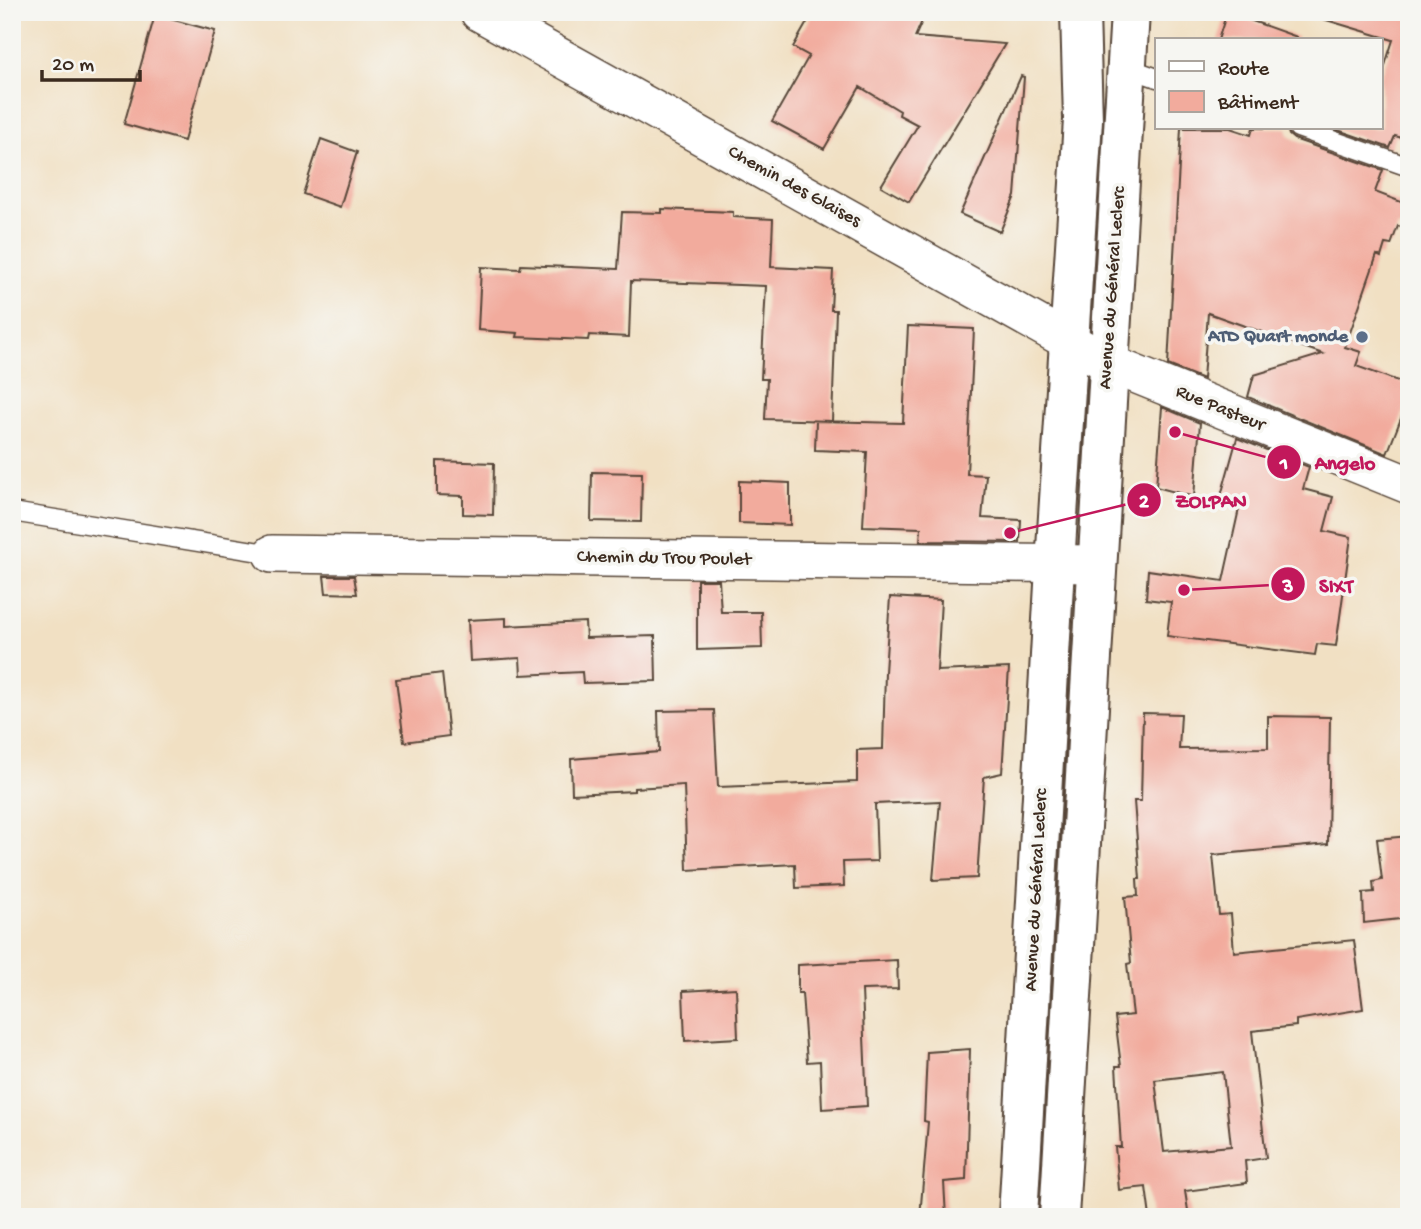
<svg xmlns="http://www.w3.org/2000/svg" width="1421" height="1229" viewBox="0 0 1421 1229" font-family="'Gochi Hand',sans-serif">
  <rect width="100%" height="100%" fill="#f6f6f2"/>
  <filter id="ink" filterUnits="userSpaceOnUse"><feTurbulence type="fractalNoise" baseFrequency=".0143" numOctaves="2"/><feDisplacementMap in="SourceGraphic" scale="14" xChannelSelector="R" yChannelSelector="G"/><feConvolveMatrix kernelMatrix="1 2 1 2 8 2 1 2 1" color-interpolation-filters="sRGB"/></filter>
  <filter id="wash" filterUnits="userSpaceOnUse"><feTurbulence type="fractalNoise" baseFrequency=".00686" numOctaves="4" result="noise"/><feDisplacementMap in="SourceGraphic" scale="28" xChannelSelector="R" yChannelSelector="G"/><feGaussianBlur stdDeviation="1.57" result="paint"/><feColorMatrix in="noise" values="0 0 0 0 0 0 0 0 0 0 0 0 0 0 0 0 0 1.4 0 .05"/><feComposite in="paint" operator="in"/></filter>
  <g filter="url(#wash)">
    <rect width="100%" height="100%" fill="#f1e0c3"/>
    <g id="blocks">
      <path fill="#f2ab9d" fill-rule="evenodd" d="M 813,12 L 926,12 L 915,37 L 1005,44 L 909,202 L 881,186 L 918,125 L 899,115 L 900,111 L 860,87 L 824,149 L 772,121 L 809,56 L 793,47 Z
        M 1227,12 L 1297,37 L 1297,40 L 1218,40 Z
        M 1324,12 L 1409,12 L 1409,140 L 1395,136 L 1390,148 L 1332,128 L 1381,128 L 1381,78 L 1393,40 L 1323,19 Z
        M 155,15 L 215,31 L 184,141 L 124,124 Z
        M 1021,76 L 1024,77 L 1015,196 L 1000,232 L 960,214 Z
        M 1181,128 L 1230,128 L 1251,135 L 1253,128 L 1287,128 L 1289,135 L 1294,139 L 1383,170 L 1375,192 L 1409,205 L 1409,229 L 1398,226 L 1391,245 L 1385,244 L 1381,257 L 1377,255 L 1345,347 L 1361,352 L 1356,366 L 1409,385 L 1409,398 L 1387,454 L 1248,397 L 1254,375 L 1323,354 L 1208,313 L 1203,379 L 1168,365 Z
        M 321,139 L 357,152 L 340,207 L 303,194 Z
        M 662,209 L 733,212 L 733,217 L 773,219 L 771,267 L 833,270 L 831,310 L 836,310 L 832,421 L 765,419 L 767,379 L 761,379 L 766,286 L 631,281 L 629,337 L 589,335 L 588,340 L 517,337 L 518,333 L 478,330 L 481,267 L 520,269 L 521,265 L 618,269 L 622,212 L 662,213 Z
        M 908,326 L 974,329 L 967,474 L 986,475 L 982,518 L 1021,520 L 1020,542 L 920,541 L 921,528 L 863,526 L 867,452 L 815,450 L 816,421 L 903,423 Z
        M 1162,407 L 1200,423 L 1194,497 L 1156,487 Z
        M 1237,438 L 1309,467 L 1303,489 L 1333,497 L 1324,531 L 1351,537 L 1336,646 L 1317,644 L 1315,655 L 1167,636 L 1171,602 L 1146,599 L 1148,570 L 1223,581 L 1239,509 L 1219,503 Z
        M 437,461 L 494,463 L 493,515 L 463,514 L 463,496 L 437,495 Z
        M 592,472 L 642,473 L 641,522 L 591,521 Z
        M 739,481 L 790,483 L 790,525 L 739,523 Z
        M 324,576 L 354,576 L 357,594 L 326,593 Z
        M 697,580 L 719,580 L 721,612 L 761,612 L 762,648 L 697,650 Z
        M 890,597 L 941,600 L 937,671 L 1009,668 L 1002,773 L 984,777 L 977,878 L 933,880 L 940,801 L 875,804 L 877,861 L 843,862 L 844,886 L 796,888 L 795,864 L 687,870 L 684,785 L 634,788 L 634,791 L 572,794 L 571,759 L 659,752 L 658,711 L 714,710 L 718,787 L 857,782 L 857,750 L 883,749 L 885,672 Z
        M 506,618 L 506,626 L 585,622 L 586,638 L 655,636 L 656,681 L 583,683 L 582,672 L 521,675 L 520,658 L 470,661 L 468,620 Z
        M 442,673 L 449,736 L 404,742 L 396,679 Z
        M 1143,713 L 1181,714 L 1179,749 L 1268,748 L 1268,716 L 1330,717 L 1328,844 L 1213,855 L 1219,915 L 1231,914 L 1234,952 L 1354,940 L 1363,1009 L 1296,1020 L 1296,1026 L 1252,1031 L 1266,1158 L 1245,1161 L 1247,1183 L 1185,1191 L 1189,1217 L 1150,1217 L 1146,1187 L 1119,1190 L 1117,1167 L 1115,1147 L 1121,1147 L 1116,1066 L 1121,1066 L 1115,1017 L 1133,1015 L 1127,964 L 1131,963 L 1125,897 L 1138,896 L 1137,879 L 1140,879 L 1134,801 L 1141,801 ZM 1223,1072 L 1231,1146 L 1164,1152 L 1155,1080 Z
        M 1409,836 L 1409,918 L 1364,923 L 1363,893 L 1374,892 L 1373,882 L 1382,880 L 1377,839 Z
        M 897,960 L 898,989 L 862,990 L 867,1106 L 822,1109 L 820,1061 L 807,1062 L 802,993 L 798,993 L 798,965 Z
        M 736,988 L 738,1038 L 685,1041 L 683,991 Z
        M 970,1049 L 966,1180 L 944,1182 L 946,1217 L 920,1217 L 928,1122 L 924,1121 L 927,1052 Z"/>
    </g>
  </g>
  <g filter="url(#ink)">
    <use href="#blocks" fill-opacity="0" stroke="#564537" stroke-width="2"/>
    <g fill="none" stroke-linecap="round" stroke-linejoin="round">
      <defs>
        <path id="lane" d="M 1126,67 L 1157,78
          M 1298,128 L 1409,167
          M 12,512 L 272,554"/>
        <path id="street" d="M 479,12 L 1108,363 L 1409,485
          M 272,554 L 1096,564"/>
        <path id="secondary" d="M 1018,1217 L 1057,532 L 1083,120 L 1080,12
          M 1059,1217 L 1130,12"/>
      </defs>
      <use href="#lane" stroke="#564537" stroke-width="21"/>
      <use href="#street" stroke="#564537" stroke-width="40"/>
      <use href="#secondary" stroke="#564537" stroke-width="42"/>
      <use href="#lane" stroke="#fff" stroke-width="18"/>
      <use href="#street" stroke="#fff" stroke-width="37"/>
      <use href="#secondary" stroke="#fff" stroke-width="38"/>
    </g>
  </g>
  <circle fill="#5c6f8a" stroke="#f6f6f2" stroke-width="2.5" cx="1362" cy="337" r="7"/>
  <g text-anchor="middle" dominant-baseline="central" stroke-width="7" stroke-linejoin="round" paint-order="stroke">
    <g font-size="19" fill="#3b2a1e" stroke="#f6f6f2">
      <text transform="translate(794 187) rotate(29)">Chemin des Glaises</text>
      <text transform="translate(1113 288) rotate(-86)">Avenue du Général Leclerc</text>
      <text transform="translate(1220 409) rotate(22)">Rue Pasteur</text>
      <text transform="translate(664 559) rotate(1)">Chemin du Trou Poulet</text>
      <text transform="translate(1037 890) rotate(-87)">Avenue du Général Leclerc</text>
    </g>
    <g font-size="19" font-weight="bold" fill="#4e5e75" stroke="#f6f6f2" text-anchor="end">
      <text x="1348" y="337">ATD Quart monde</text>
    </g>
  </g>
  <path fill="none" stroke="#c2185b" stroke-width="2.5" d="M1175 432L1284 462M1010 533L1144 500M1184 590L1288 584"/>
  <g fill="#c2185b" stroke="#f6f6f2" stroke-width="2.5">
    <circle cx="1175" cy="432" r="7"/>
    <circle cx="1010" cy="533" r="7"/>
    <circle cx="1184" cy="590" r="7"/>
    <circle cx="1284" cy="462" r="18"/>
    <circle cx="1144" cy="500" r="18"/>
    <circle cx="1288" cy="584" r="18"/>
  </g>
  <g font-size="21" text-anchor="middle" font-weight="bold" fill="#fff">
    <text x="1284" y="469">1</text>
    <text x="1144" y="507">2</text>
    <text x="1288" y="592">3</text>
  </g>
  <g font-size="21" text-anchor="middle" font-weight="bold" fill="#c2185b" stroke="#f6f6f2" stroke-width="7" stroke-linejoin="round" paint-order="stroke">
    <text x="1345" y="469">Angelo</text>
    <text x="1211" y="507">ZOLPAN</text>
    <text x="1336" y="592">SIXT</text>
  </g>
  <rect width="1421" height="1229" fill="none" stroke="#f6f6f2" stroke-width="42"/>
  <rect x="1155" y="38" width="228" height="91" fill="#f6f6f2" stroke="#aba49d" stroke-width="2"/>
  <rect x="1169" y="61" width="35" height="10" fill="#ffffff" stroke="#aba49d" stroke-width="2"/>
  <text x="1218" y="74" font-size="21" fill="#3b2a1e">Route</text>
  <rect x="1169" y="91" width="35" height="21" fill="#f2ab9d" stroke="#aba49d" stroke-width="2"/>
  <text x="1218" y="108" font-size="21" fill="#3b2a1e">Bâtiment</text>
  <path d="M42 70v10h98v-10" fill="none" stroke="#3b2a1e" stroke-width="3.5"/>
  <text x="52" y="70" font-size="21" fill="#3b2a1e" stroke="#f6f6f2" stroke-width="5" paint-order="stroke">20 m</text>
</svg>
